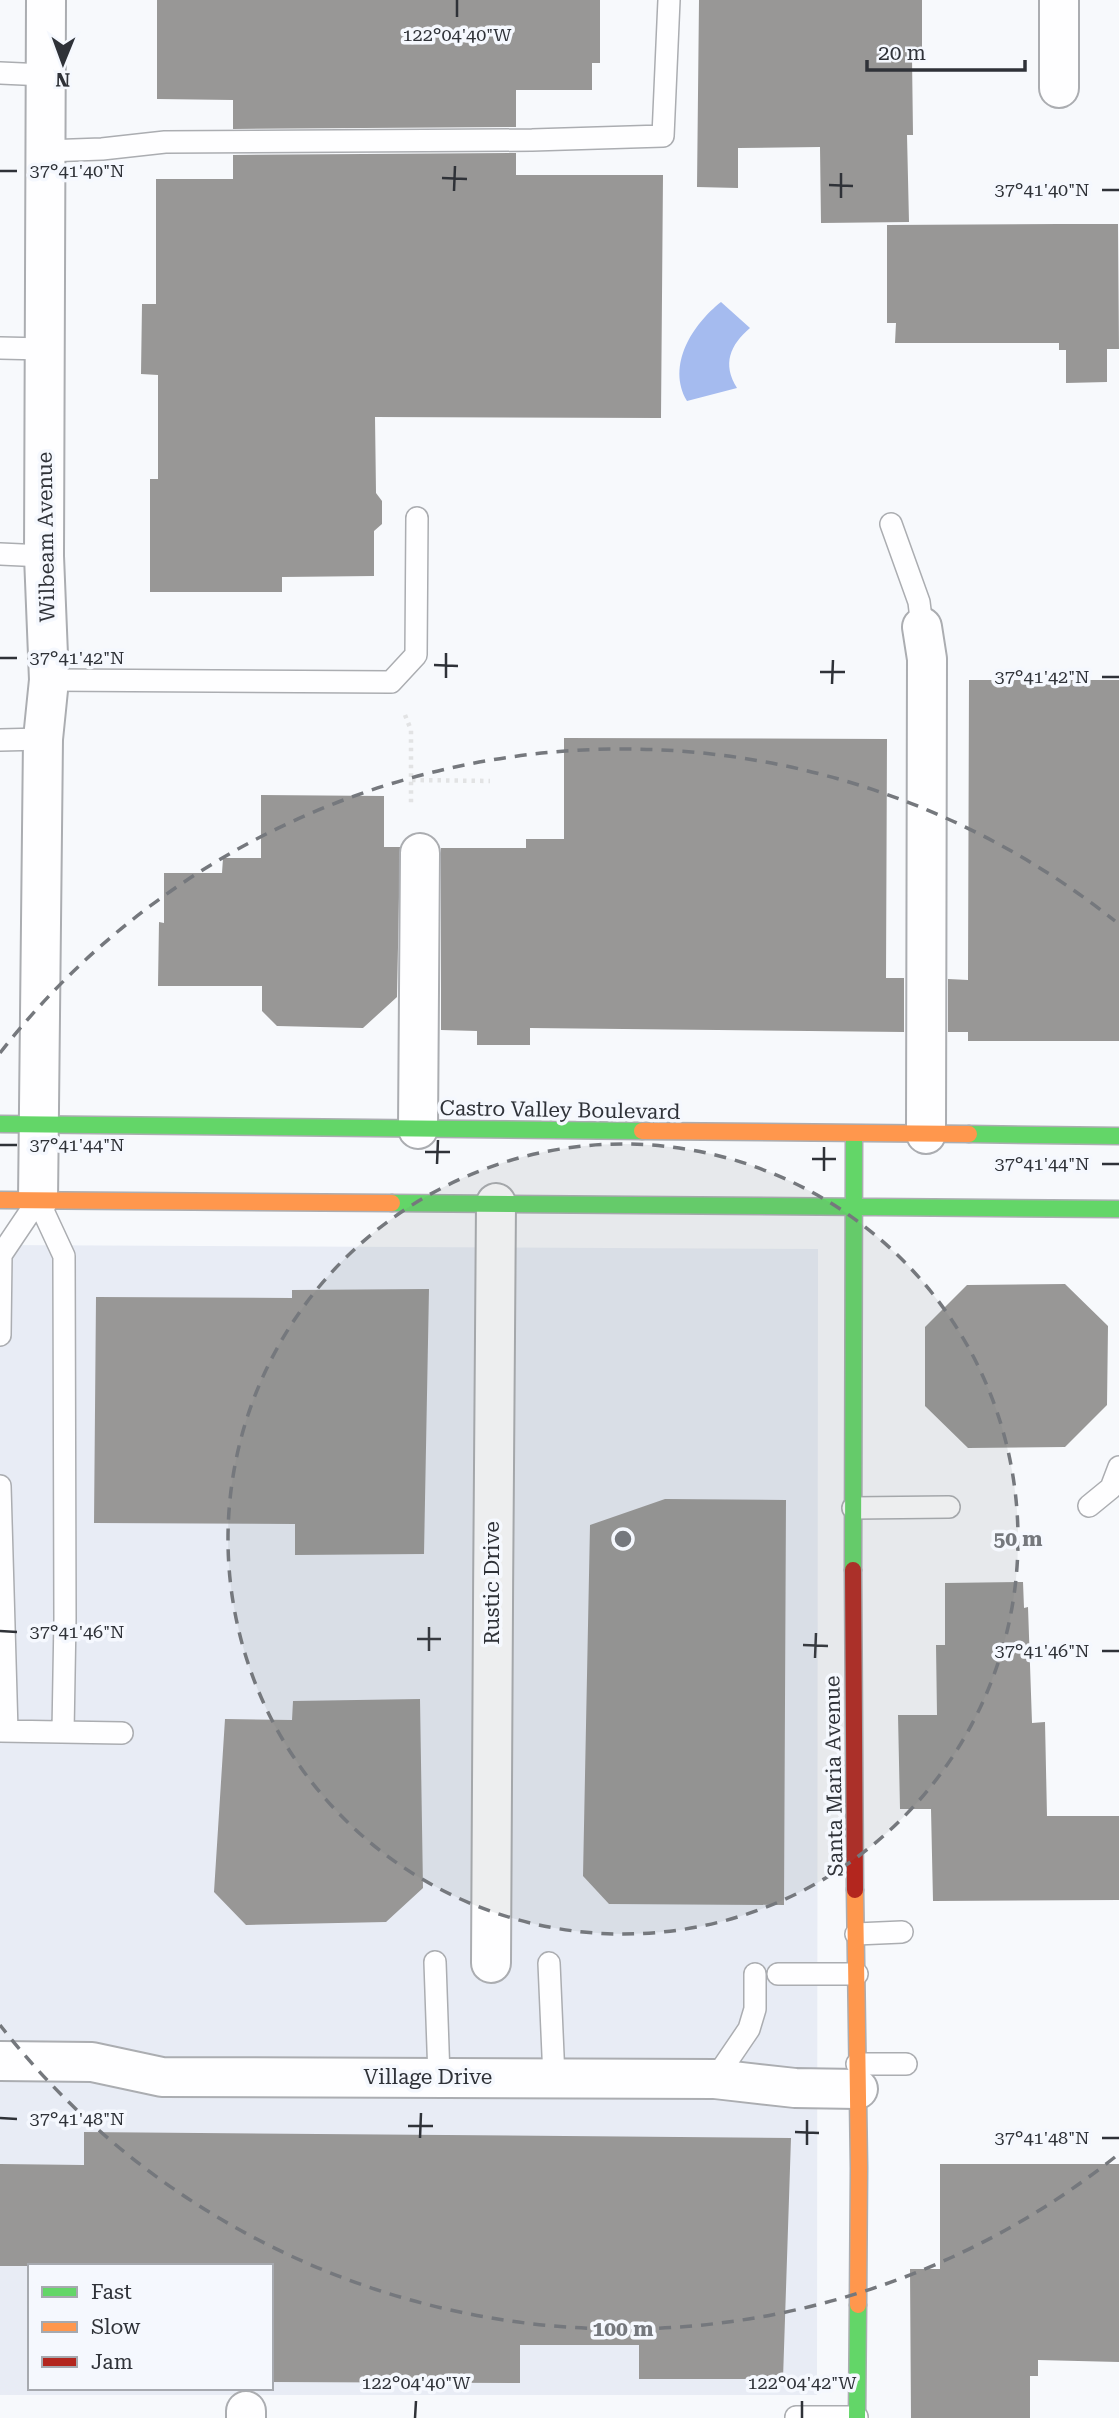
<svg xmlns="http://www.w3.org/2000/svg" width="1119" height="2418" viewBox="0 0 1119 2418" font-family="'Roboto Serif',serif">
  <rect width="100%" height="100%" fill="#f7f9fc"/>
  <path fill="#e8ecf5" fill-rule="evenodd" d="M 0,1245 L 818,1249 L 817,2395 L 0,2395 ZM 30,2266 L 271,2266 L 271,2388 L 30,2388 Z"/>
  <path fill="#a5bbef" d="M 721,302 L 750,328 C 730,345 722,364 737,388 L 687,401 C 666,365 693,324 721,302 Z"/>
  <path fill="#989796" d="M 157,0 L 600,0 L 600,63 L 592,63 L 592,90 L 516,90 L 516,127 L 233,129 L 233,100 L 157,99 Z
    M 699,0 L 922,0 L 922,57 L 912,57 L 913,135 L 907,135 L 909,222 L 821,223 L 820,147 L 738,148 L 738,188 L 697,187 Z
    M 516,153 L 516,175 L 663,175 L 661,418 L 375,417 L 376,493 L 382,501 L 382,524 L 374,531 L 374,576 L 282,577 L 282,592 L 150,592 L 150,479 L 158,479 L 158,375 L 141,374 L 142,304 L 156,304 L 156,179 L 233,179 L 233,155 Z
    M 1059,224 L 1118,224 L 1119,349 L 1107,349 L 1107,382 L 1066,383 L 1066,350 L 1059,350 L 1059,343 L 895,343 L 896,323 L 887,323 L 887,225 Z
    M 969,680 L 1119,680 L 1119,1041 L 968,1041 L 968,1032 L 948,1032 L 948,979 L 968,980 Z
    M 564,738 L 887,739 L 886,978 L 904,978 L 904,1032 L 530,1028 L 530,1045 L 477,1045 L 477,1031 L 441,1030 L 441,848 L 526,848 L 526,839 L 564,839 Z
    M 261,795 L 384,796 L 384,847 L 400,847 L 397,997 L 363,1028 L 277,1026 L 262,1011 L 262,986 L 158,986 L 159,922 L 164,923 L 164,873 L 222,873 L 223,858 L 261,858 Z
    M 1065,1284 L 1108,1326 L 1107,1405 L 1065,1447 L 968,1448 L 925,1406 L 925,1327 L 967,1285 Z
    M 429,1289 L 424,1554 L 295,1555 L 295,1524 L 94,1523 L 96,1297 L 292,1298 L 292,1290 Z
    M 665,1499 L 786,1500 L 784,1905 L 609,1904 L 583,1876 L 590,1525 Z
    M 1023,1582 L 1024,1608 L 1028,1607 L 1032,1723 L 1045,1722 L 1047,1816 L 1119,1816 L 1119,1900 L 933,1901 L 931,1809 L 900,1809 L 898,1715 L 937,1715 L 936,1645 L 945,1645 L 945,1583 Z
    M 420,1699 L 423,1888 L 386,1922 L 246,1925 L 214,1892 L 225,1719 L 292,1720 L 293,1701 Z
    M 84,2132 L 791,2138 L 783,2379 L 639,2379 L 639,2345 L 520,2345 L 520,2383 L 271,2382 L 271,2266 L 0,2266 L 0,2164 L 84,2165 Z
    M 940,2164 L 1119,2164 L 1119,2362 L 1038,2360 L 1038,2376 L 1030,2376 L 1030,2418 L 911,2418 L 910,2269 L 940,2269 Z"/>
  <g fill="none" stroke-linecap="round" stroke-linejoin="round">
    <defs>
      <path id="lane" d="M 0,73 L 45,75
        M 45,151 L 102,149 L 165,142 L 532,140 L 663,136 L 669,0
        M 0,348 L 45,349
        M 891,524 L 919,602 L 922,627
        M 0,554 L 44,556
        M 49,680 L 391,682 L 416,655 L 417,518
        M 0,740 L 43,739
        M 38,1200 L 64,1256 L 65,1618 L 63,1732
        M 0,1335 L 1,1255 L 38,1200
        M 0,1486 L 7,1731
        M 1089,1506 L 1111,1488 L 1119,1467
        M 853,1508 L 949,1507
        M 0,1731 L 122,1733
        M 856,1934 L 902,1932
        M 435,1962 L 439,2077
        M 549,1963 L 554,2078
        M 778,1974 L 857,1974
        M 857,2064 L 906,2064
        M 715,2079 L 749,2029 L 755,2009 L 755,1974
        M 796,2417 L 857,2417"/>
      <path id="street" d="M 1059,88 L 1059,0
        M 922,627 L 927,659 L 926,1134
        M 418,1129 L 420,853
        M 38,1200 L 43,739 L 49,680 L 44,556 L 46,0
        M 491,1963 C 492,1710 494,1456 496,1203
        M 0,2061 L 92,2062 L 162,2077 L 715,2079 L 795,2088 L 858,2089
        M 246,2418 L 246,2411"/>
      <path id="fast" d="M 0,1124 L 642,1131
        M 969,1134 L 1119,1136
        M 392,1203 L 1119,1209
        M 853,1570 L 854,1134
        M 857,2418 L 858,2305"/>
      <path id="slow" d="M 642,1131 L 969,1134
        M 0,1200 L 392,1203
        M 855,1890 L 859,2168 L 858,2305"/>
      <path id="jam" d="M 853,1570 L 855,1890"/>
    </defs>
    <use href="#lane" stroke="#abadb1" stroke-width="24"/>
    <use href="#street" stroke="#abadb1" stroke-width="42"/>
    <use href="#fast" stroke="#abadb1" stroke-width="19"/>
    <use href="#slow" stroke="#abadb1" stroke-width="19"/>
    <use href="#jam" stroke="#abadb1" stroke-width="19"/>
    <path stroke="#e2e3e4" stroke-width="4.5" stroke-dasharray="3.5 5" stroke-linecap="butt" d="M 405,715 L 411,730 L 411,807
      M 412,780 L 490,781"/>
    <use href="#lane" stroke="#fefeff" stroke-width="21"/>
    <use href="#street" stroke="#fefeff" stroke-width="38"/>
    <use href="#fast" stroke="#63d668" stroke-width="16"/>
    <use href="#slow" stroke="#ff974d" stroke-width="16"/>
    <use href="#jam" stroke="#b3261e" stroke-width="16"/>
  </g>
  <path fill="none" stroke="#2f3238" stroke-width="2.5" d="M 457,17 L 457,0M 0,171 L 17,171M 442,178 L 467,179M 829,185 L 853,186M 1102,190 L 1119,190M 454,191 L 455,166M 841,198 L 841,173M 0,658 L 17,658M 434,665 L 458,666M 820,672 L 845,672M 1102,677 L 1119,677M 446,678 L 446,653M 832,684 L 833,660M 0,1145 L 17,1145M 425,1152 L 450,1152M 812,1159 L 836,1159M 437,1164 L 438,1140M 1102,1164 L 1119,1164M 824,1171 L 824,1147M 0,1631 L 17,1632M 417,1639 L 441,1639M 803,1645 L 828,1646M 429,1651 L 429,1627M 1102,1651 L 1119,1651M 815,1658 L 816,1633M 0,2118 L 17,2119M 408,2126 L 433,2126M 795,2132 L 819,2133M 420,2138 L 421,2113M 1102,2138 L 1119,2138M 807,2145 L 807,2120M 415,2418 L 416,2401M 802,2418 L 802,2401"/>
  <circle cx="623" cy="1539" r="395" fill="#75787d" fill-opacity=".12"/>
  <g fill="none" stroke="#75787d" stroke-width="3.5" stroke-dasharray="12 9">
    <circle cx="623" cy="1539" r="395"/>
    <path d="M1115 2157A790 790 0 0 1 0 2025M0 1053A790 790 0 0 1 1115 921"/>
  </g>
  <g text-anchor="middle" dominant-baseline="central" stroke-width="7" stroke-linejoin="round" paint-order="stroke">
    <g font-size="21" fill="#2f3238" stroke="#f5f8fe">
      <text transform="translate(46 537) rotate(-91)">Wilbeam Avenue</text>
      <text transform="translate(560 1110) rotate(1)">Castro Valley Boulevard</text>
      <text transform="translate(492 1583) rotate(-90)">Rustic Drive</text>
      <text transform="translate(834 1776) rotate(-91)">Santa Maria Avenue</text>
      <text x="428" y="2077">Village Drive</text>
    </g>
  </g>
  <g font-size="18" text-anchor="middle" fill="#2f3238" stroke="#f5f8fe" stroke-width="7" stroke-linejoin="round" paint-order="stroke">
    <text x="457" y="41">122°04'40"W</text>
    <text x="77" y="177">37°41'40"N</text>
    <text x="1042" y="196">37°41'40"N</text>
    <text x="77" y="664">37°41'42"N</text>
    <text x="1042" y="683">37°41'42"N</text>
    <text x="77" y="1151">37°41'44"N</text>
    <text x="1042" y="1170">37°41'44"N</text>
    <text x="77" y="1638">37°41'46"N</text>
    <text x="1042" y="1657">37°41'46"N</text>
    <text x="77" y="2125">37°41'48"N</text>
    <text x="1042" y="2144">37°41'48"N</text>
    <text x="416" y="2389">122°04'40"W</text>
    <text x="802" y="2389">122°04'42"W</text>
  </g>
  <circle cx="623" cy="1539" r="10" fill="#75787d" stroke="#f5f8fe" stroke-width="3.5"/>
  <g font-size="21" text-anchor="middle" font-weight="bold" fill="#75787d" stroke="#f5f8fe" stroke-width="7" stroke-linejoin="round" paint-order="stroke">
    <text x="1018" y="1546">50 m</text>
    <text x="623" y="2336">100 m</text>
  </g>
  <rect x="28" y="2264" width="245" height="126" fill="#f5f8fe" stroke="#a6a9af" stroke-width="2"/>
  <rect x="42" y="2287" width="35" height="10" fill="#63d668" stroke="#a6a9af" stroke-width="2"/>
  <text x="91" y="2299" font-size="21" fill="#2f3238">Fast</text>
  <rect x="42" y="2322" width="35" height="10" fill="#ff974d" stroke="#a6a9af" stroke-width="2"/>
  <text x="91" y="2334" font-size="21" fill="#2f3238">Slow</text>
  <rect x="42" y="2357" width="35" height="10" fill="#b3261e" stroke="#a6a9af" stroke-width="2"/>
  <text x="91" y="2369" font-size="21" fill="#2f3238">Jam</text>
  <g transform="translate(63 63) rotate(181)" stroke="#f5f8fe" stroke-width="5" paint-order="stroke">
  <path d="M0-5L12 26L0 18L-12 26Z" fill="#2f3238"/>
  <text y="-10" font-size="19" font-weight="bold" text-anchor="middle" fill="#2f3238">N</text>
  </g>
  <path d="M867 60v10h158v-10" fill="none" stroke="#2f3238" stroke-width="3.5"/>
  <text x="878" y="60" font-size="21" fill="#2f3238" stroke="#f5f8fe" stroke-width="5" paint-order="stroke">20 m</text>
</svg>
